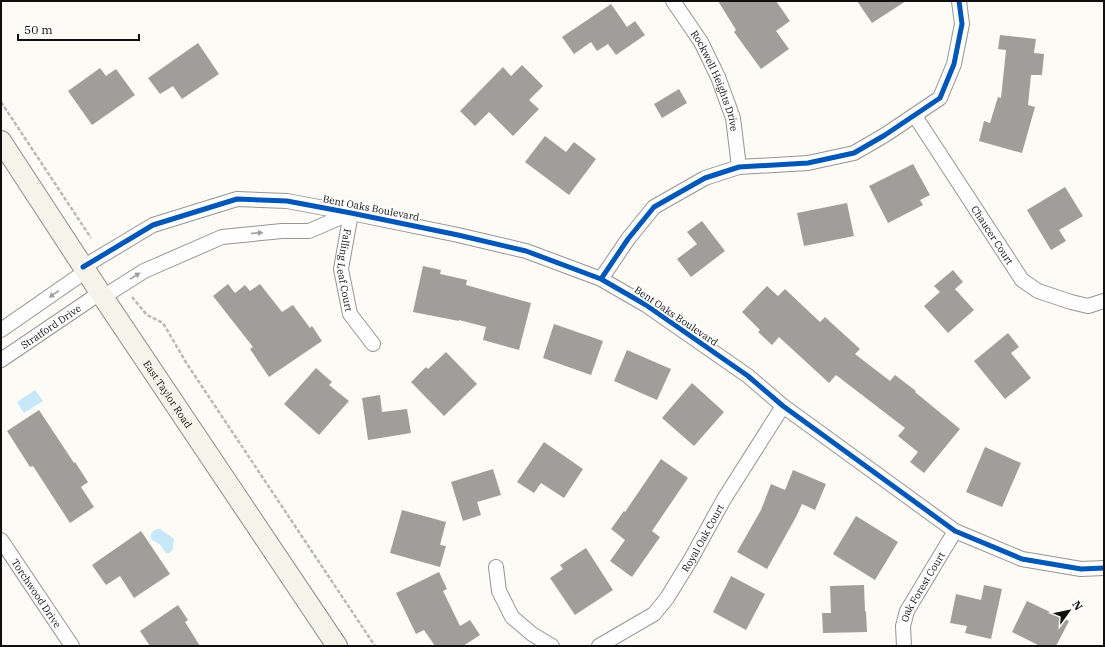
<svg xmlns="http://www.w3.org/2000/svg" width="1105" height="647" viewBox="0 0 1105 647" font-family="'IBM Plex Serif',serif">
  <rect width="100%" height="100%" fill="#fcfbf5"/>
  <path fill="#c7e8fb" d="M 35,390 L 43,401 L 24,413 L 17,402 Z
    M 160,529 L 174,539 L 173,549 C 166,558 165,551 161,546 C 159,543 155,542 152,540 C 149,533 153,529 160,529 Z"/>
  <path fill="#a09e9a" d="M 718,1 L 776,1 L 790,21 L 776,31 L 789,49 L 761,69 L 734,32 L 736,30 Z
    M 857,1 L 906,1 L 872,23 Z
    M 611,4 L 627,27 L 635,21 L 645,35 L 616,55 L 608,44 L 597,51 L 591,42 L 574,54 L 562,37 Z
    M 1000,35 L 1036,39 L 1034,53 L 1044,54 L 1042,75 L 1031,75 L 1028,105 L 1035,107 L 1022,153 L 979,141 L 984,121 L 990,123 L 998,97 L 1001,98 L 1006,50 L 998,49 Z
    M 198,43 L 219,74 L 182,99 L 173,86 L 160,94 L 148,78 Z
    M 522,65 L 543,86 L 529,100 L 539,109 L 513,136 L 489,112 L 475,126 L 460,111 L 503,67 L 511,76 Z
    M 100,68 L 106,76 L 116,69 L 135,95 L 92,125 L 68,91 Z
    M 679,89 L 687,103 L 662,118 L 654,104 Z
    M 545,136 L 566,152 L 574,142 L 596,159 L 569,195 L 525,162 Z
    M 913,164 L 930,195 L 920,200 L 923,205 L 888,223 L 869,186 Z
    M 1065,187 L 1083,216 L 1059,230 L 1066,241 L 1051,250 L 1027,210 Z
    M 847,203 L 854,236 L 804,246 L 797,213 Z
    M 702,221 L 725,251 L 691,277 L 677,259 L 697,244 L 687,232 Z
    M 423,266 L 441,270 L 440,274 L 467,280 L 466,285 L 531,303 L 519,350 L 483,340 L 486,327 L 459,320 L 459,321 L 413,312 Z
    M 953,270 L 963,282 L 955,289 L 974,310 L 948,333 L 924,306 L 940,292 L 934,286 Z
    M 228,284 L 235,293 L 245,285 L 250,291 L 260,284 L 282,312 L 293,305 L 310,328 L 312,326 L 322,341 L 269,377 L 250,349 L 253,347 L 213,296 Z
    M 767,286 L 778,296 L 785,289 L 820,322 L 825,317 L 860,349 L 855,354 L 890,381 L 895,375 L 916,391 L 915,392 L 960,429 L 924,473 L 910,462 L 918,452 L 898,436 L 905,428 L 836,375 L 829,383 L 779,337 L 772,345 L 758,332 L 760,330 L 742,312 Z
    M 554,324 L 603,341 L 591,375 L 543,358 Z
    M 1008,333 L 1019,347 L 1011,353 L 1031,378 L 1005,399 L 974,361 Z
    M 627,350 L 671,369 L 657,400 L 614,381 Z
    M 446,352 L 477,384 L 444,416 L 411,382 L 426,367 L 428,369 Z
    M 316,368 L 332,382 L 329,385 L 349,401 L 319,435 L 284,404 Z
    M 692,383 L 724,412 L 694,446 L 662,418 Z
    M 380,395 L 382,412 L 407,409 L 411,433 L 368,440 L 362,398 Z
    M 39,410 L 74,463 L 75,462 L 88,482 L 81,487 L 94,507 L 70,523 L 33,466 L 30,467 L 7,431 Z
    M 544,442 L 583,469 L 564,498 L 541,483 L 534,493 L 517,482 Z
    M 985,447 L 1021,463 L 1002,507 L 966,492 Z
    M 661,459 L 688,478 L 652,531 L 660,537 L 632,577 L 610,561 L 625,540 L 611,529 L 624,511 L 625,512 Z
    M 493,469 L 501,495 L 477,502 L 481,515 L 463,521 L 451,482 Z
    M 793,470 L 826,484 L 815,510 L 802,504 L 796,517 L 767,569 L 737,552 L 761,510 L 771,484 L 785,490 Z
    M 402,510 L 446,522 L 440,545 L 446,546 L 440,567 L 390,553 Z
    M 856,516 L 898,542 L 875,580 L 833,554 Z
    M 141,531 L 170,574 L 134,598 L 120,576 L 106,585 L 92,565 Z
    M 586,548 L 613,590 L 575,615 L 550,578 L 563,569 L 560,565 Z
    M 439,572 L 447,589 L 443,591 L 460,626 L 470,620 L 480,635 L 463,646 L 435,646 L 424,630 L 416,634 L 396,593 Z
    M 731,576 L 765,594 L 746,630 L 713,612 Z
    M 864,585 L 865,611 L 866,612 L 867,632 L 823,633 L 822,613 L 831,613 L 830,586 Z
    M 984,585 L 1002,589 L 991,639 L 965,633 L 967,626 L 950,623 L 956,594 L 981,600 Z
    M 1027,601 L 1069,621 L 1056,646 L 1040,646 L 1012,632 Z
    M 178,605 L 188,620 L 185,622 L 200,646 L 150,646 L 140,631 Z"/>
  <g fill="none" stroke-linecap="round" stroke-linejoin="round">
    <defs>
      <g id="minor">
        <path id="s1" d="M 673,1 L 701,42 L 718,77 L 733,118 L 739,167"/>
        <path id="s2" d="M 915,116 L 1022,280 L 1038,291 L 1071,302 L 1088,306 L 1104,301"/>
        <path id="s3" d="M 351,213 L 341,269 L 350,314 L 373,344"/>
        <path d="M 83,267 L 153,225 L 237,199 L 287,201 L 351,213 L 458,235 L 526,251 L 601,279 L 646,305 L 748,376 L 783,406 L 955,531 L 1022,559 L 1081,569 L 1104,568"/>
        <path d="M 601,279 L 628,239 L 654,207 L 705,178 L 739,167 L 808,163 L 854,153 L 885,135 L 940,98 L 954,64 L 962,24 L 959,1"/>
        <path d="M 103,297 L 144,271 L 222,237 L 282,231 L 309,231 L 351,213"/>
        <path d="M 1,330 L 86,271"/>
        <path id="s4" d="M 1,360 L 100,293"/>
        <path id="s5" d="M 1,540 L 72,646"/>
        <path d="M 496,567 L 499,591 L 512,617 L 532,634 L 552,646"/>
        <path id="s6" d="M 599,646 L 654,614 L 667,598 L 691,559 L 724,499 L 783,406"/>
        <path id="s7" d="M 904,646 L 903,626 L 907,611 L 955,531"/>
      </g>
      <g id="secondary">
        <path id="s8" d="M 1,141 L 103,297 L 337,646"/>
      </g>
    </defs>
    <use href="#minor" stroke="#969593" stroke-width="16"/>
    <use href="#secondary" stroke="#8c8c89" stroke-width="22"/>
    <path stroke="#b9b9b8" stroke-width="2.5" stroke-dasharray="4 2" stroke-linecap="butt" d="M 1,102 L 91,238
      M 132,297 L 147,315 L 163,323 L 187,364 L 375,646"/>
    <use href="#minor" stroke="#fffefe" stroke-width="14"/>
    <use href="#secondary" stroke="#f5f4eb" stroke-width="20"/>
    <defs>
      <path id="cycleway" d="M 83,267 L 153,225 L 237,199 L 287,201 L 351,213 L 458,235 L 526,251 L 601,279 L 646,305 L 748,376 L 783,406 L 955,531 L 1022,559 L 1081,569 L 1104,568
        M 601,279 L 628,239 L 654,207 L 705,178 L 739,167 L 808,163 L 854,153 L 885,135 L 940,98 L 954,64 L 962,24 L 959,1"/>
    </defs>
    <use href="#cycleway" stroke="#fff" stroke-width="8"/>
    <use href="#cycleway" stroke="#0057b8" stroke-width="5"/>
  </g>
  <defs><path id="oneway-solid" d="M-6-.8H1V-3.2L6.5 0L1 3.2V.8H-6Z"/></defs>
  <g fill="#9f9e9e">
    <use href="#oneway-solid" transform="translate(257 233) rotate(-5)"/>
    <use href="#oneway-solid" transform="translate(135 276) rotate(-32)"/>
    <use href="#oneway-solid" transform="translate(54 294) rotate(145)"/>
  </g>
  <g text-anchor="middle" dominant-baseline="central" stroke-width="4" stroke-linejoin="round" paint-order="stroke">
    <g font-size="10" fill="#0f0f0f" stroke="#fff">
      <text stroke="none"><textPath href="#s1" startOffset="91">Rockwell Heights Drive</textPath></text>
      <text transform="translate(371 208) rotate(11)">Bent Oaks Boulevard</text>
      <text stroke="none"><textPath href="#s2" startOffset="142">Chaucer Court</textPath></text>
      <text stroke="none"><textPath href="#s3" startOffset="58">Falling Leaf Court</textPath></text>
      <text transform="translate(676 316) rotate(34)">Bent Oaks Boulevard</text>
      <text stroke="none"><textPath href="#s4" startOffset="60">Stratford Drive</textPath></text>
      <text stroke="none"><textPath href="#s8" startOffset="303">East Taylor Road</textPath></text>
      <text stroke="none"><textPath href="#s6" startOffset="154">Royal Oak Court</textPath></text>
      <text stroke="none"><textPath href="#s7" startOffset="64">Oak Forest Court</textPath></text>
      <text stroke="none"><textPath href="#s5" startOffset="64">Torchwood Drive</textPath></text>
    </g>
  </g>
  <rect width="1105" height="647" fill="none" stroke="#0f0f0f" stroke-width="4"/>
  <g transform="translate(1069 611) rotate(57)" stroke="#ffffff" stroke-width="3" paint-order="stroke">
  <path d="M0-3L7 15L0 10L-7 15Z" fill="#0f0f0f"/>
  <text y="-6" font-size="11" font-weight="bold" text-anchor="middle" fill="#0f0f0f">N</text>
  </g>
  <path d="M18 34v6h121v-6" fill="none" stroke="#0f0f0f" stroke-width="2"/>
  <text x="24" y="34" font-size="12" fill="#0f0f0f" stroke="#ffffff" stroke-width="3" paint-order="stroke">50 m</text>
</svg>
